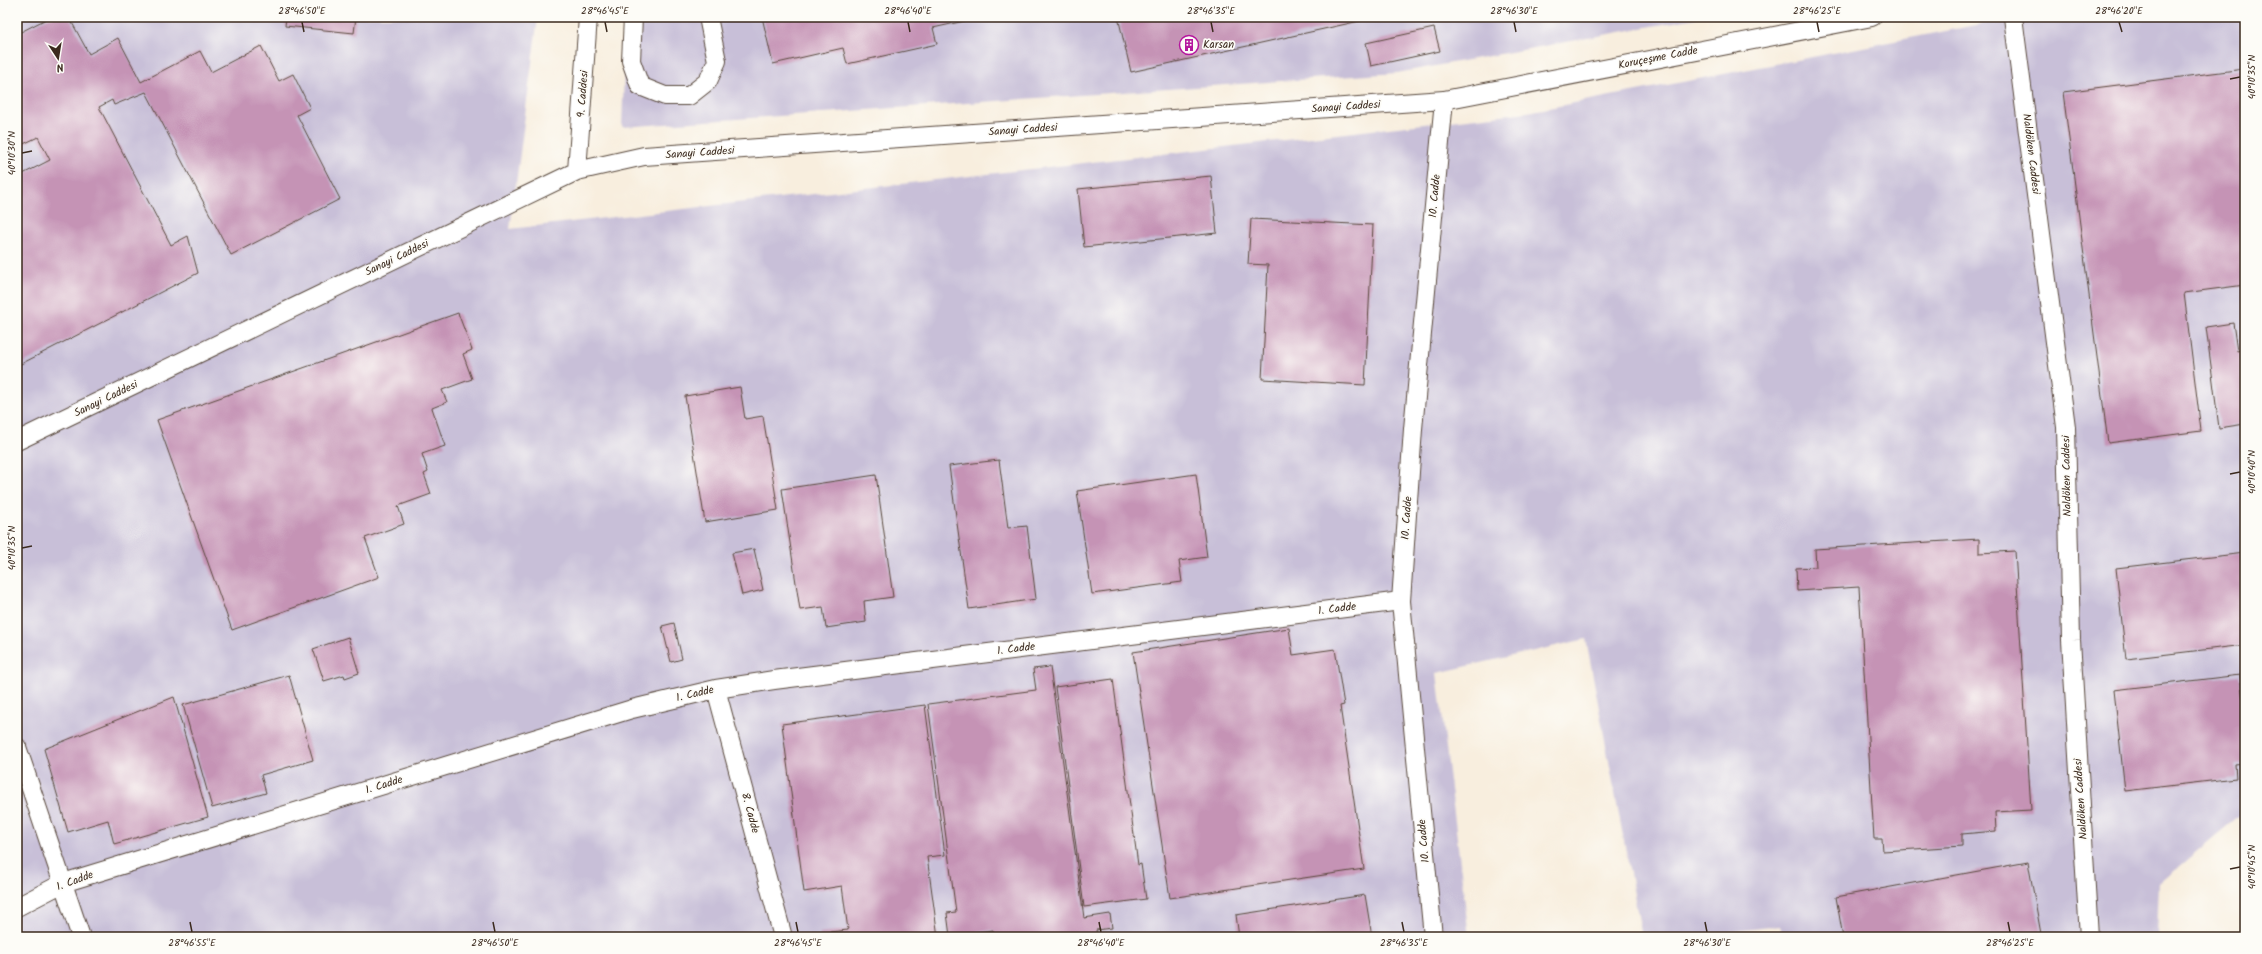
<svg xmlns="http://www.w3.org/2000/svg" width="2262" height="954" viewBox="0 0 2262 954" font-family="Kalam,sans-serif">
  <rect width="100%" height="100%" fill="#fdfcf7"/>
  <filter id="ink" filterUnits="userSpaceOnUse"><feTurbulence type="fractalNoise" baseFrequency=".025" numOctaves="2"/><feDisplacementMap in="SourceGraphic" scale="8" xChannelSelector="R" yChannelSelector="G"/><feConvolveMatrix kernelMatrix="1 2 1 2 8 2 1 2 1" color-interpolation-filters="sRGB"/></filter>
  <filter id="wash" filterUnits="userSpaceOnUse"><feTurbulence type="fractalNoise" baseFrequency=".012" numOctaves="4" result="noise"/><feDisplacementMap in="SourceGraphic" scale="16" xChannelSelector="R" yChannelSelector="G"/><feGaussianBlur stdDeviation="0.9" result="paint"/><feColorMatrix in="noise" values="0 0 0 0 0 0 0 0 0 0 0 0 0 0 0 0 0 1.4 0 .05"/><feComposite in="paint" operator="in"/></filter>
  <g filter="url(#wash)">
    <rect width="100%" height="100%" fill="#f8eede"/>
    <path fill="#c8bfd8" d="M 17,17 L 538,17 L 510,229 L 1528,112 L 2018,17 L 2245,17 L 2245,811 L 2159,883 L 2157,937 L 1783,937 L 1780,926 L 1682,937 L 1642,937 L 1586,639 L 1437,673 L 1469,937 L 17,937 Z
      M 626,17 L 1701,17 L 1397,73 L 622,127 Z"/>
    <g id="blocks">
      <path fill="#c593b5" d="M 50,17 L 69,17 L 89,54 L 118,38 L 141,82 L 200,51 L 211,72 L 261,46 L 279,81 L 293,74 L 310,108 L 297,115 L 340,199 L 231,255 L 146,92 L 114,105 L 112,100 L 99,107 L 171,245 L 188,236 L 198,273 L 17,366 L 17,177 L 50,160 L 38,137 L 17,147 L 17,34 Z
        M 286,17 L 356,17 L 354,33 L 285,26 Z
        M 492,17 L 522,17 L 521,21 Z
        M 762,17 L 978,17 L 978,18 L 933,28 L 937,44 L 847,64 L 843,48 L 773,64 Z
        M 1118,17 L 1373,17 L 1373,18 L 1131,72 Z
        M 1434,28 L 1440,51 L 1371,66 L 1366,43 Z
        M 2244,69 L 2245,285 L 2184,293 L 2201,431 L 2108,443 L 2063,92 Z
        M 1211,176 L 1217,233 L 1084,247 L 1078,189 Z
        M 1251,219 L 1373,225 L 1365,385 L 1262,379 L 1268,265 L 1248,264 Z
        M 458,313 L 472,350 L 463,354 L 472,379 L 442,390 L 447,402 L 432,408 L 445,446 L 422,454 L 428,472 L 424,474 L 431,494 L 398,506 L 404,524 L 365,538 L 379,577 L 232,630 L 157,420 Z
        M 2233,323 L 2237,351 L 2245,349 L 2245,424 L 2219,428 L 2206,327 Z
        M 740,387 L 745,419 L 763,416 L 778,510 L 705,522 L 685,396 Z
        M 999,460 L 1008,528 L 1027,526 L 1036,599 L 969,609 L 949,466 Z
        M 1196,474 L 1207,557 L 1179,561 L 1182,582 L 1092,594 L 1077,491 Z
        M 876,475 L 893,597 L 864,601 L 866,622 L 826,628 L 823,607 L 800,610 L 782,489 Z
        M 1979,539 L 1979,553 L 2015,551 L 2031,810 L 1995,812 L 1996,831 L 1962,834 L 1962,846 L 1883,851 L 1882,839 L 1874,839 L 1859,587 L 1797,591 L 1796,568 L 1816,567 L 1815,549 Z
        M 754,549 L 763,590 L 742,595 L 732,553 Z
        M 2245,553 L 2245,645 L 2126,659 L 2116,568 Z
        M 674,623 L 682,659 L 671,662 L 662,626 Z
        M 1289,628 L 1293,655 L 1335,649 L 1344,705 L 1340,706 L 1364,869 L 1170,898 L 1133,652 Z
        M 348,637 L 359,673 L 345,678 L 344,675 L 324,681 L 313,649 Z
        M 1050,667 L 1084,918 L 1110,914 L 1112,928 L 1096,930 L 1097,937 L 994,937 L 993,930 L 950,936 L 947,913 L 956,912 L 928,704 L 1036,690 L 1033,669 Z
        M 289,675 L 313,760 L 261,775 L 266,793 L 212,808 L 183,705 Z
        M 2240,675 L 2245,718 L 2245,763 L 2235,764 L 2236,778 L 2125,791 L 2114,690 Z
        M 1113,679 L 1138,865 L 1141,864 L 1146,899 L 1084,907 L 1055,687 Z
        M 174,697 L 208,817 L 114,844 L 108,820 L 68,832 L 44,749 Z
        M 925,705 L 945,855 L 927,857 L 938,937 L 820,937 L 820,933 L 848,930 L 842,886 L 804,892 L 782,724 Z
        M 2028,862 L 2041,934 L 2024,937 L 1843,937 L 1836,897 Z
        M 1365,895 L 1372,937 L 1239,937 L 1236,915 Z"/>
    </g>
  </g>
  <g filter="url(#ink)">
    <use href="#blocks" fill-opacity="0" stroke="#57473b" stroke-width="1"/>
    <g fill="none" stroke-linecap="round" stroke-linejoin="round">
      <defs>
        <path id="minor" d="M 633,17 L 631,61 L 640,86 L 665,96 L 689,96 L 708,81 L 717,61 L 708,17
          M 2013,17 L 2066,427 L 2071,640 L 2089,937
          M 577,171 L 588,17
          M 17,441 L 577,171 L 644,156 L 1444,100 L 1872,17
          M 716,689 L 783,937
          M 17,747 L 81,937
          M 17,907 L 63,883 L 632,709 L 716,689 L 774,680 L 1401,601
          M 1433,937 L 1401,601 L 1413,429 L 1444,100"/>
      </defs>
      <use href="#minor" stroke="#57473b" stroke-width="20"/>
      <use href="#minor" stroke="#fff" stroke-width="18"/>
    </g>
  </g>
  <path fill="none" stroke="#3b2a1e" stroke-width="1.5" d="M 302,22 L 304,32M 605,22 L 607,32M 908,22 L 910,32M 1211,22 L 1213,32M 1514,22 L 1516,32M 1817,22 L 1819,32M 2119,22 L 2122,32M 2230,79 L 2240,77M 22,153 L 32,151M 2230,474 L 2240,472M 22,548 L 32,546M 2230,869 L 2240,867M 190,922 L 192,932M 493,922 L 495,932M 796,922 L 798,932M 1099,922 L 1101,932M 1402,922 L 1404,932M 1705,922 L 1707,932M 2008,922 L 2010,932"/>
  <defs>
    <symbol id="building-ring" viewBox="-11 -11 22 22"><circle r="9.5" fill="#fdfcf7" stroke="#b5179e" stroke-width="1.5"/><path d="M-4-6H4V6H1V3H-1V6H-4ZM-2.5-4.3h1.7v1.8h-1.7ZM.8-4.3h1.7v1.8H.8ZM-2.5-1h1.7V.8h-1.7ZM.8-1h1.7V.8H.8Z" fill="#b5179e"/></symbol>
  </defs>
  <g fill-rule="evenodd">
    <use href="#building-ring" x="1178" y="34" width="22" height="22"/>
  </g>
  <g text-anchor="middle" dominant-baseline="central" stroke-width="3.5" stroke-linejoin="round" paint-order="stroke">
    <g font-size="11" fill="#3b2a1e" stroke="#fdfcf7" text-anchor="start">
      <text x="1203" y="45">Karsan</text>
    </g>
    <g font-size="11" fill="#3b2a1e" stroke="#fdfcf7">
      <text transform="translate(1658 58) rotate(-11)">Koruçeşme Cadde</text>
      <text transform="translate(583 94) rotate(-86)">9. Caddesi</text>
      <text transform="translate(1346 107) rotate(-4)">Sanayi Caddesi</text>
      <text transform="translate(1023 130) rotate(-4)">Sanayi Caddesi</text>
      <text transform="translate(700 153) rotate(-4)">Sanayi Caddesi</text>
      <text transform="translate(2031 154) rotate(83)">Naldöken Caddesi</text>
      <text transform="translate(1435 196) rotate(-85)">10. Cadde</text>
      <text transform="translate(397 258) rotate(-26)">Sanayi Caddesi</text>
      <text transform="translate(106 399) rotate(-26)">Sanayi Caddesi</text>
      <text transform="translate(2067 476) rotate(-91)">Naldöken Caddesi</text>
      <text transform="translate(1407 518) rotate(-86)">10. Cadde</text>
      <text transform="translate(1337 609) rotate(-7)">1. Cadde</text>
      <text transform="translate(1016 649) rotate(-7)">1. Cadde</text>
      <text transform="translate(695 694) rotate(-13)">1. Cadde</text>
      <text transform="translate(384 785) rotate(-17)">1. Cadde</text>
      <text transform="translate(2081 799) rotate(-94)">Naldöken Caddesi</text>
      <text transform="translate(750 813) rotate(75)">8. Cadde</text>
      <text transform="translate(1424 841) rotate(-95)">10. Cadde</text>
      <text transform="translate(75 881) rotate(-20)">1. Cadde</text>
    </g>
  </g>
  <rect width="2262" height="954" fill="none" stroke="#fdfcf7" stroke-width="44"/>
  <g transform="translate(58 58) rotate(168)" stroke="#fdfcf7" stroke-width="3" paint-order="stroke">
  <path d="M0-3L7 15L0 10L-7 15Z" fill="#3b2a1e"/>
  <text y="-6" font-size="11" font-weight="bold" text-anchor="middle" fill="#3b2a1e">N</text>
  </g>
  <rect x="22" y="22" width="2218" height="910" fill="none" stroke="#3b2a1e" stroke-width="1.5"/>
  <g font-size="10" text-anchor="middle" fill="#3b2a1e">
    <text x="302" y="14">28°46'50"E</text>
    <text x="605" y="14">28°46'45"E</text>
    <text x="908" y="14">28°46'40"E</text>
    <text x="1211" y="14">28°46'35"E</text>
    <text x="1514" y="14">28°46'30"E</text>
    <text x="1817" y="14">28°46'25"E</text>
    <text x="2119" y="14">28°46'20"E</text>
    <text transform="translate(2251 77) rotate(-90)" y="4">40°10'35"N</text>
    <text transform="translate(11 153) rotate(-90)" y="4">40°10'30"N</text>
    <text transform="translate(2251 472) rotate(-90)" y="4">40°10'40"N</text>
    <text transform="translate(11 548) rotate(-90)" y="4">40°10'35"N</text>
    <text transform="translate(2251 867) rotate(-90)" y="4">40°10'45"N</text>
    <text x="192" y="946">28°46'55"E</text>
    <text x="495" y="946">28°46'50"E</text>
    <text x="798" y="946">28°46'45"E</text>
    <text x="1101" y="946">28°46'40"E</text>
    <text x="1404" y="946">28°46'35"E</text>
    <text x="1707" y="946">28°46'30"E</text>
    <text x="2010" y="946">28°46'25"E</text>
  </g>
</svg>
